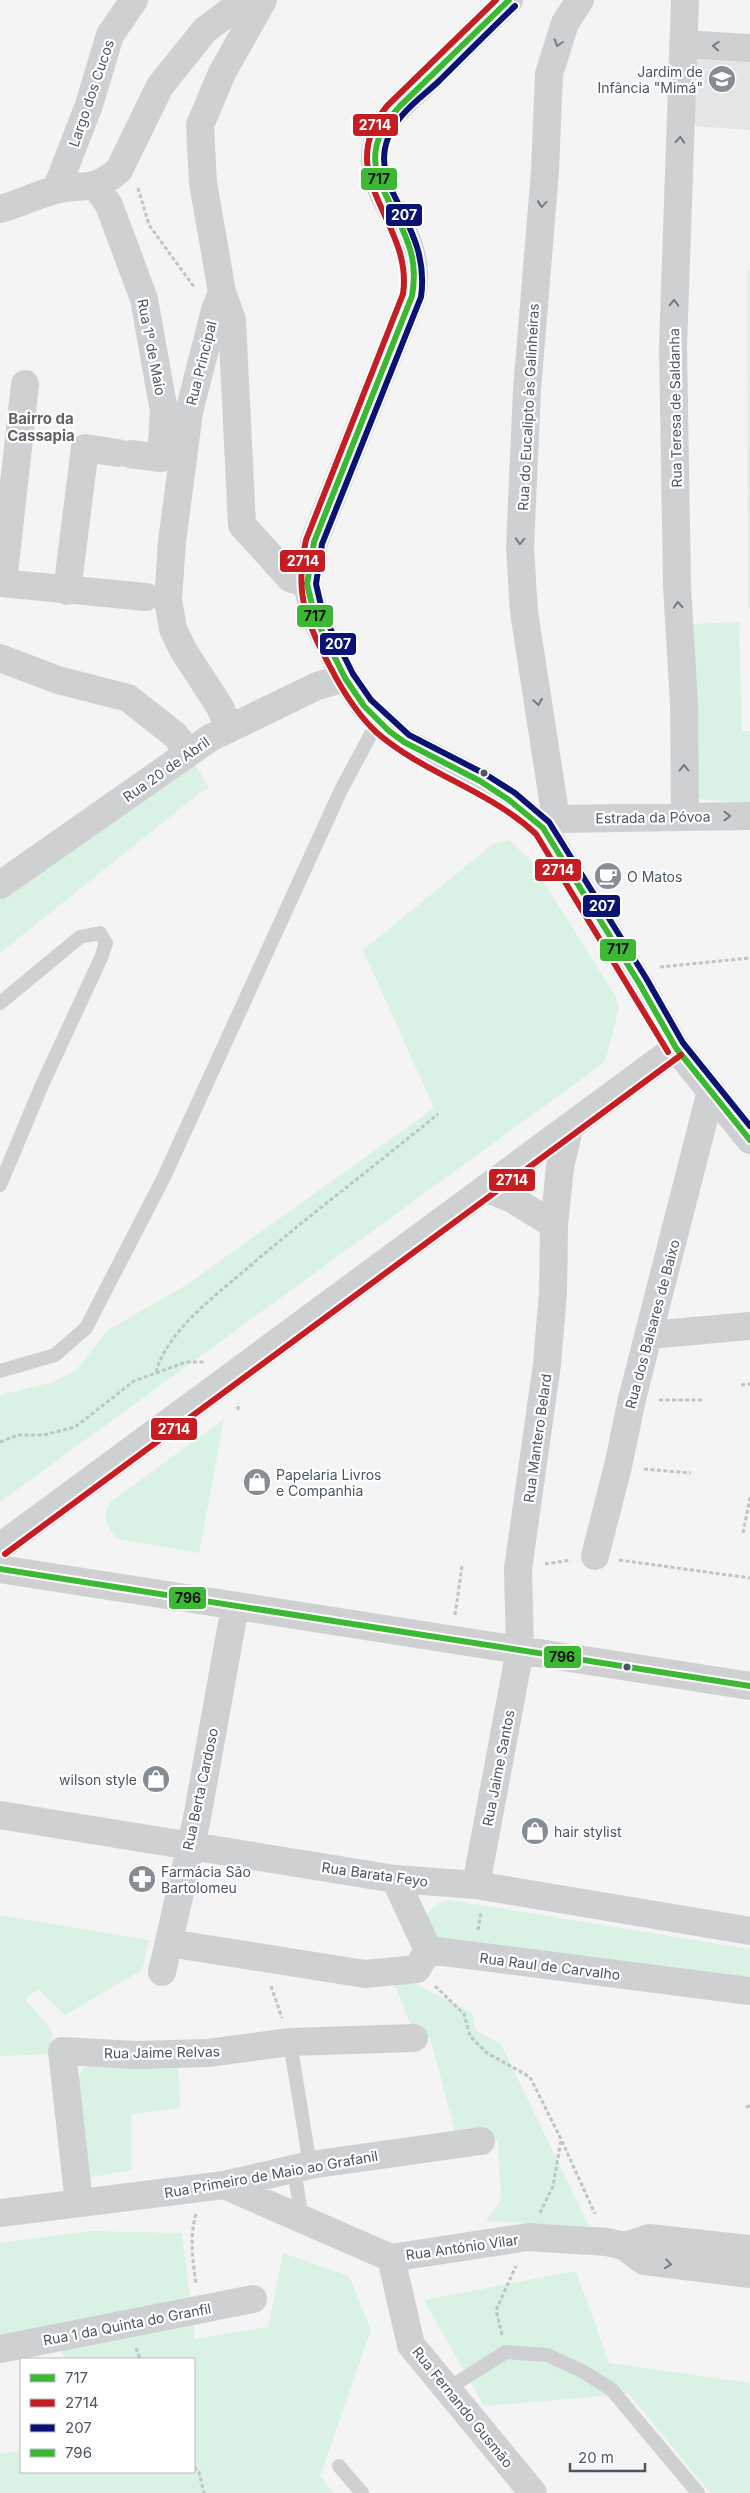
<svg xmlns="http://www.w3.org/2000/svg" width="750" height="2493" viewBox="0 0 750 2493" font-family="Inter,sans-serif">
  <rect width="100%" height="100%" fill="#f4f4f4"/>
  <path fill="#e6e5e6" d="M 700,54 L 750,57 L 750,130 L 691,126 L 694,59 Z"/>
  <path fill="#d9f2e3" d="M 747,270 L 750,270 L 750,608 L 748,607 Z
    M 739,622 L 742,731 L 750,731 L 750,803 L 698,799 L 690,624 Z
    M 189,753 L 209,788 L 201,792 L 0,953 L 0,885 Z
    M 509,840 L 530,860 L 616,997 L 619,1008 L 605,1062 L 0,1502 L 0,1395 L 54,1382 L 77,1369 L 108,1330 L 186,1285 L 434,1108 L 363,950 L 493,844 Z
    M 224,1419 L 199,1553 L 117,1539 C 106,1526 102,1519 109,1503 Z
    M 449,1900 L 750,1949 L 750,1982 L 435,1940 L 425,1920 C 430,1907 437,1903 449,1900 Z
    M 0,1915 L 149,1940 L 142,1970 L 65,2015 L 38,1989 L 25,1999 L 52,2030 L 52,2054 L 0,2056 Z
    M 408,1980 L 472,2013 L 475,2030 L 501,2044 L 589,2226 L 486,2221 L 501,2200 L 498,2141 L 455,2131 L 430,2038 L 412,2028 L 393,1981 Z
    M 178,2064 L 180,2108 L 131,2114 L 131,2170 L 81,2179 L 78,2076 L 85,2067 Z
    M 91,2231 L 182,2233 L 195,2339 L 268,2327 L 283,2253 L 349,2276 L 371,2330 L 320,2476 L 334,2493 L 0,2493 L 0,2454 L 21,2451 L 21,2472 L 194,2472 L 194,2359 L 64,2359 L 58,2330 L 0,2339 L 0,2243 Z
    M 576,2271 L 609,2363 L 750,2383 L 750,2493 L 710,2493 L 629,2394 L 484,2406 L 424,2300 Z"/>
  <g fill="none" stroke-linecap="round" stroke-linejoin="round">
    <path stroke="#bcc7c4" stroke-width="3" stroke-dasharray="4 2.5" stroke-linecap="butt" d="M 138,188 L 149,225 L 194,287
      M 660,967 L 750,958
      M 156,1372 C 168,1329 219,1293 251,1265 C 312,1213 376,1165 438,1114
      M 741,1385 L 750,1384
      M 659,1400 L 703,1400
      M 238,1410 L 238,1403
      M 0,1442 L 18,1435 L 44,1435 L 75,1427 L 134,1381 L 186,1362 L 205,1362
      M 644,1469 L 691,1473
      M 743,1533 L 750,1497
      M 619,1560 L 750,1578
      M 545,1564 L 571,1560
      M 455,1615 L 462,1566
      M 478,1930 L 481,1912
      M 271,1986 L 282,2018
      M 435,1986 L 464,2014 L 470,2036 L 487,2053 L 530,2077 L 561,2139 L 595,2214
      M 746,2107 L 750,2106
      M 540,2213 L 553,2186 L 561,2140
      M 196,2214 C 189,2237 193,2262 196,2285
      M 502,2335 L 496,2310 L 516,2266
      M 136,2348 L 140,2359
      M 194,2467 L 199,2472 L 204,2493"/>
    <path stroke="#ced0d2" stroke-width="14" d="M 0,1003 L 80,937 L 100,933 L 106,943 L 101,958 L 42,1085 L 0,1185
      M 0,1371 L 55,1355 L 86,1328 L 164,1177 L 341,790 L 378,721
      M 290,2042 L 310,2165
      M 294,2169 L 302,2219
      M 447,2389 L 506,2352 L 547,2355 L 582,2371 L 611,2389 L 698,2493
      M 339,2466 L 362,2493"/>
    <path stroke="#ced0d2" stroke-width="28" d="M 683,44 L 750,48
      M 96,186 L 109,205 L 144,299 L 164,411 L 161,458 L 130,454
      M 56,190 L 89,105 L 110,35 L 134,0
      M 0,209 C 19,204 36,195 55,190 C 84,183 93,193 119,170 L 160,86 L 205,30 L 245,0
      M 222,292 L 232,320 L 242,525 L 290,578 L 307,584
      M 0,583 L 146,597
      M 3,583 L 25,384
      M 67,591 L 85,448 L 118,453
      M 0,658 L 58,680 L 128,698 L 175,735 L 189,753
      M 229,728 L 220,707 L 183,650 L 173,629 L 168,600 L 172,542 L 189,412 L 215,310 L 222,292 L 203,183 L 200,125 L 222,73 L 263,0
      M 685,816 L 684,705 L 677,585 L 673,347 L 685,0
      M 556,819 L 524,612 L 520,548 L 527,390 L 545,171 L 549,74 L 565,23 L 580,0
      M 556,819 L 750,816
      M 0,885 L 210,738 L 317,686 L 345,678
      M 486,1188 L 514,1200 L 554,1225
      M 650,1335 L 750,1326
      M 0,1547 L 676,1048
      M 595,1556 L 618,1466 L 632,1399 L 711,1091
      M 0,1569 L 750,1686
      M 0,1815 L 395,1879 L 476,1885 L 750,1931
      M 395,1879 L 428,1950 L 750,1991
      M 476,1885 L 520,1650 L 518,1569 L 547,1364 L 553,1293 L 554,1225 L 560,1167 L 569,1129
      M 169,1943 L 365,1974 L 417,1969 L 428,1950
      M 162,1972 L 197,1818 L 235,1606
      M 224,2185 L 391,2258 L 528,2237 L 607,2242 L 624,2246 L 644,2261 L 750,2274
      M 79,2203 L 62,2051 L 136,2055 L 208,2053 L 290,2042 L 414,2038
      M 0,2213 L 224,2185 L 310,2165 L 481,2141
      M 624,2246 L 649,2238 L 750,2249
      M 391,2258 L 411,2345 L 533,2493
      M 0,2349 L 253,2299"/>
    <path stroke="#ced0d4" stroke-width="28" d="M 509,0 C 481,27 453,55 425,82 C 410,97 388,113 380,134 C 370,158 376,181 388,203 C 405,233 420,260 412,296 L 314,542 L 307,584 L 315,617 L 345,678 L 364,706 L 389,731 L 404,742 L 480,781 L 509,800 L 543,828 L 639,983 L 676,1048 L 750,1140"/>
    <defs>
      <path id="bus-1" d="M 509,0 L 400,106 C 348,162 391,191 409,246 C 415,263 415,279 412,296 L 314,542 L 307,584 L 315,617 L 345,678 L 364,706 L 389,731 L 404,742 L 480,781 L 509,800 L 543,828 L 639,983 L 676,1048 L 750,1140"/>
      <path id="bus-2" d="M 496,0 L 387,106 C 330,177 414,222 403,294 L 306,540 C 296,585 302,612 323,653 C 337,681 353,710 376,732 C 424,774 489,790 536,834 L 668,1052
        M 5,1554 L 681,1055"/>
      <path id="bus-3" d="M 515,6 C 489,31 464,56 439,81 C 421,98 397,114 388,138 C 381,156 384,175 393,193 C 410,228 427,256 421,297 L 322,544 L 316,584 L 323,614 L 353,674 L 371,700 L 409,735 L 485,774 L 515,793 L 549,822 L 646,978 L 683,1043 L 750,1126"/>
      <path id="bus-4" d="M 0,1569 L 750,1686"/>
    </defs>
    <use href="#bus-1" stroke="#fff" stroke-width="10"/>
    <use href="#bus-2" stroke="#fff" stroke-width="10"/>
    <use href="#bus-3" stroke="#fff" stroke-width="10"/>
    <use href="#bus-4" stroke="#fff" stroke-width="10"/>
    <use href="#bus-1" stroke="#3cb932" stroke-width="6"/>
    <use href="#bus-2" stroke="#c61d23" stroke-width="6"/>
    <use href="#bus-3" stroke="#0a1274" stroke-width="6"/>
    <use href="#bus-4" stroke="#3cb932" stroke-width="6"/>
  </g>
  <defs><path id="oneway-chevron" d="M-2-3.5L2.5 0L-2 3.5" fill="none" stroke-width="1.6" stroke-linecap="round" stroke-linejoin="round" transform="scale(1.25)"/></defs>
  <g stroke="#727b83">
    <use href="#oneway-chevron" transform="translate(558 43) rotate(108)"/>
    <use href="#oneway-chevron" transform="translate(716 46) rotate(-176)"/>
    <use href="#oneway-chevron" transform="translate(680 140) rotate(-88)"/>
    <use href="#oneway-chevron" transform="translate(542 204) rotate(95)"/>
    <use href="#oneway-chevron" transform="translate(674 303) rotate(-88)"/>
    <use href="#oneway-chevron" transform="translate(520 541) rotate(92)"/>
    <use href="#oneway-chevron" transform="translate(678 605) rotate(-93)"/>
    <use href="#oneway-chevron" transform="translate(538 702) rotate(81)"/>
    <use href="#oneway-chevron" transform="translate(684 768) rotate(-90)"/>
    <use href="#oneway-chevron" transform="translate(727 816)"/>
    <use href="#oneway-chevron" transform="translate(668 2264) rotate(7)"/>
  </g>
  <defs>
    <symbol id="school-disc" viewBox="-11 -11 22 22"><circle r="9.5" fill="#868d94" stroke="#fff"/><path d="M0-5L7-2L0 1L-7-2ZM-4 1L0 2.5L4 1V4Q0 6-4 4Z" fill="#fff"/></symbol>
    <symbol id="cafe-disc" viewBox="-11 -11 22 22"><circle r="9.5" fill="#868d94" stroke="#fff"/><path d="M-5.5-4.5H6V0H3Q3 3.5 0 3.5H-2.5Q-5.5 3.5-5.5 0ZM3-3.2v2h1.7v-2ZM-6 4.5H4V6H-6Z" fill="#fff"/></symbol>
    <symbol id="shop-disc" viewBox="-11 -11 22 22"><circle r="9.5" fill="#868d94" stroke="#fff"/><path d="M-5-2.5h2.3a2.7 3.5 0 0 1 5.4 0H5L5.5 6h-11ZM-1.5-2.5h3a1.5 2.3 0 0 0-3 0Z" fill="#fff"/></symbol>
    <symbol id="pharmacy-disc" viewBox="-11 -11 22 22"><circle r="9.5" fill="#868d94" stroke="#fff"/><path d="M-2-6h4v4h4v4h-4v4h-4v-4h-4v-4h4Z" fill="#fff"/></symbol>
  </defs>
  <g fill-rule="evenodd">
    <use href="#school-disc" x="706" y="63" width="32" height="32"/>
    <use href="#cafe-disc" x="592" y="860" width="32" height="32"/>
    <use href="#shop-disc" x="241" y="1466" width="32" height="32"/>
    <use href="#shop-disc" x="140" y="1763" width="32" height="32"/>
    <use href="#shop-disc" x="519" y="1815" width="32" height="32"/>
    <use href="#pharmacy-disc" x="126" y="1863" width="32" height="32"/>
  </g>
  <g fill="#4a5661" stroke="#fff" stroke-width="2">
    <circle cx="484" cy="773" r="4.5"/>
    <circle cx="627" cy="1667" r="4.5"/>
  </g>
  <g text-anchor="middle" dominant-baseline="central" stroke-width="4.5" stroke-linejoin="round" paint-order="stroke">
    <g font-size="14" fill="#4a5661" stroke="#fff" text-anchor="start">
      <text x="703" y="71" text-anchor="end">Jardim de<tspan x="703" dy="16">Infância "Mimá"</tspan></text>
      <text x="627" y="876">O Matos</text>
      <text x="276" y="1474">Papelaria Livros<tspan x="276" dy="16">e Companhia</tspan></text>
      <text x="137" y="1779" text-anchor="end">wilson style</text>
      <text x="554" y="1831">hair stylist</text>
      <text x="161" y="1871">Farmácia São<tspan x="161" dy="16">Bartolomeu</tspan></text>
    </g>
    <g font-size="14" fill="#4a5661" stroke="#fff">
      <text transform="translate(91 93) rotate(-71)">Largo dos Cucos</text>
      <text transform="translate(152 347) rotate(79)">Rua 1º de Maio</text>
      <text transform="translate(201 363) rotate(-76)">Rua Principal</text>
      <text transform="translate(528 407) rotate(-87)">Rua do Eucalipto às Galinheiras</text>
      <text transform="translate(675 408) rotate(-91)">Rua Teresa de Saldanha</text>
      <text transform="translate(166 769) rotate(-35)">Rua 20 de Abril</text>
      <text transform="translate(653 817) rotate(-1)">Estrada da Póvoa</text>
      <text transform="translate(652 1324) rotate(-75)">Rua dos Balsares de Baixo</text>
      <text transform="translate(537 1438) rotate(-82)">Rua Mantero Belard</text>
      <text transform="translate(498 1768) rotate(-79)">Rua Jaime Santos</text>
      <text transform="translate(200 1789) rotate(-78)">Rua Berta Cardoso</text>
      <text transform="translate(375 1874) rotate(8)">Rua Barata Feyo</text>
      <text transform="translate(550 1966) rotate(7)">Rua Raul de Carvalho</text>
      <text transform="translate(162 2052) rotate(-1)">Rua Jaime Relvas</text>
      <text transform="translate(271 2174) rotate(-10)">Rua Primeiro de Maio ao Grafanil</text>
      <text transform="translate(462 2247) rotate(-8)">Rua António Vilar</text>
      <text transform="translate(127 2324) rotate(-11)">Rua 1 da Quinta do Granfil</text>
      <text transform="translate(463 2407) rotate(51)">Rua Fernando Gusmão</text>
    </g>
    <g font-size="15" font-weight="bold" fill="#5f6368" stroke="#fff">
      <text x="41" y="418">Bairro da<tspan x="41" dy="17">Cassapia</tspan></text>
    </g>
  </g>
  <g stroke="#fff" stroke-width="2">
    <rect x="352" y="113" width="47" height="24" rx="5" fill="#c61d23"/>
    <rect x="360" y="167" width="38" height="24" rx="5" fill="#3cb932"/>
    <rect x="385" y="203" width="38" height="24" rx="5" fill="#0a1274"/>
    <rect x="279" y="549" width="47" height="24" rx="5" fill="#c61d23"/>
    <rect x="296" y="604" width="38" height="24" rx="5" fill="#3cb932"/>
    <rect x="319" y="632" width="38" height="24" rx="5" fill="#0a1274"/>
    <rect x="534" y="858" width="48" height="24" rx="5" fill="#c61d23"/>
    <rect x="582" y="894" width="39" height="24" rx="5" fill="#0a1274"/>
    <rect x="599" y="938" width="38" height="24" rx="5" fill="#3cb932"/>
    <rect x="488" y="1168" width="48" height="24" rx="5" fill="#c61d23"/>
    <rect x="150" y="1417" width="48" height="24" rx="5" fill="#c61d23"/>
    <rect x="168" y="1586" width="39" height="24" rx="5" fill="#3cb932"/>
    <rect x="543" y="1645" width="39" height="24" rx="5" fill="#3cb932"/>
  </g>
  <g font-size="14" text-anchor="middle" font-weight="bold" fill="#fff">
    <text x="375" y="130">2714</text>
    <text x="404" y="220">207</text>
    <text x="303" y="566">2714</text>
    <text x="338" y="649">207</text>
    <text x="558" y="875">2714</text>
    <text x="602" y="911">207</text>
    <text x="512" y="1185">2714</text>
    <text x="174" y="1434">2714</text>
  </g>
  <g font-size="14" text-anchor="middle" font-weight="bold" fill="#111">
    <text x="379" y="184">717</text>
    <text x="315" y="621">717</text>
    <text x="618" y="954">717</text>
    <text x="188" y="1603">796</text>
    <text x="562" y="1662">796</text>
  </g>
  <rect x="20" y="2358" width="175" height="115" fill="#ffffff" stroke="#b7bbc0"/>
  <rect x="30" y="2374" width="25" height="8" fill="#3cb932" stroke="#b7bbc0"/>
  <text x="65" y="2383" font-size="15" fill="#4a5661">717</text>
  <rect x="30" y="2399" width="25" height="8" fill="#c61d23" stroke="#b7bbc0"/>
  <text x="65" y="2408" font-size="15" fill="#4a5661">2714</text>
  <rect x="30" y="2424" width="25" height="8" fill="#0a1274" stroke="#b7bbc0"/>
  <text x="65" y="2433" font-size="15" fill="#4a5661">207</text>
  <rect x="30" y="2449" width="25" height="8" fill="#3cb932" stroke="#b7bbc0"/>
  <text x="65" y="2458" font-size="15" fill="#4a5661">796</text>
  <path d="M570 2463v8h75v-8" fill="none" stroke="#4a5661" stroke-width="2.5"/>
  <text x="578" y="2463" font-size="15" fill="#4a5661" stroke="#ffffff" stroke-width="4" paint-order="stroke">20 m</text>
</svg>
